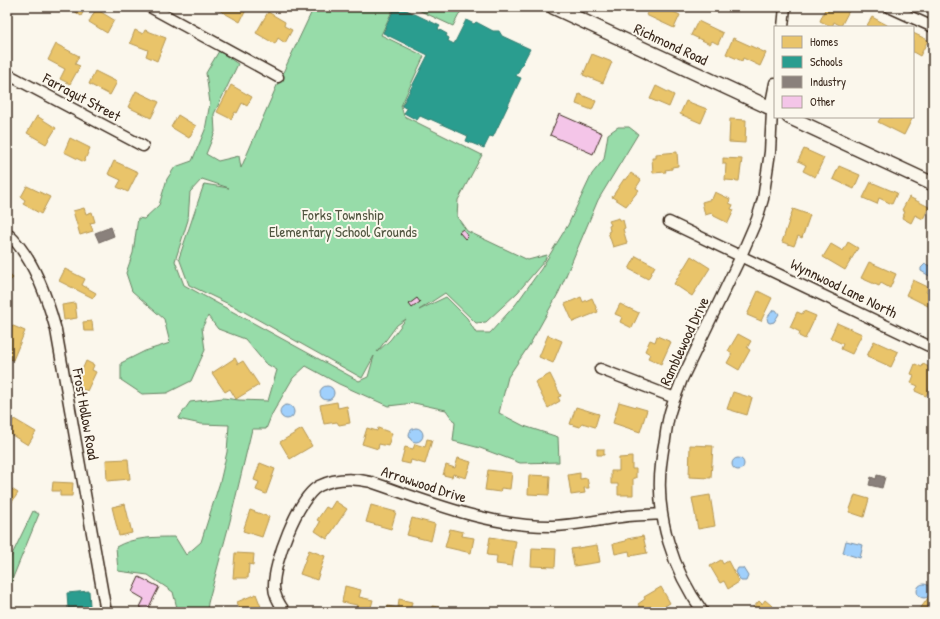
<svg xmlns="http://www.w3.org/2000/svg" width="940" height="619" viewBox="0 0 940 619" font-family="'Patrick Hand',sans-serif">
  <rect width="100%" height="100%" fill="#fbf7ec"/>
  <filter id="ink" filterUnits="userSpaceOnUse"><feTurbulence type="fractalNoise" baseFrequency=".025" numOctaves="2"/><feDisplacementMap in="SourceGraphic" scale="8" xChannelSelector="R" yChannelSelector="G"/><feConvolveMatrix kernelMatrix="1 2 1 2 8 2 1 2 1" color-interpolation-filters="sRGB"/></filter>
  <g filter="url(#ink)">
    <path fill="#97dca9" stroke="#698364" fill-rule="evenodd" d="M 314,7 L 394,7 L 381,35 L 424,56 L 401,106 L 404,116 L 482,155 L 458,200 L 457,217 L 467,231 L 528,260 L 547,255 L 545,260 L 518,292 L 486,322 L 476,323 L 445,293 L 419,310 L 446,297 L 467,318 L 476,333 L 490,333 L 516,304 L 541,269 L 568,225 L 592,174 L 604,159 L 608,134 L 618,127 L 629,127 L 638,134 L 598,200 L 559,292 L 530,344 L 508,377 L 499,413 L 524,426 L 558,437 L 559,462 L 520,463 L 480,448 L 453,441 L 455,423 L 446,410 L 414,403 L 388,406 L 339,384 L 306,366 L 293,378 L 272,414 L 266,429 L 252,429 L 230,521 L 208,603 L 207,612 L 178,612 L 173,592 L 148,575 L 118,571 L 116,547 C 133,537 155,537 175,537 L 186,555 L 201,542 L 220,482 L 227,452 L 229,425 L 201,424 L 178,419 L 190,402 L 223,398 L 239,400 L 268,401 L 277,370 L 265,363 L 245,339 L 218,329 L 208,316 L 202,328 L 205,350 L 191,381 L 167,393 L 142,394 L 121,380 L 121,363 L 145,351 L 170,343 L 164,319 L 132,291 L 126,273 L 133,253 L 138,218 L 144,219 L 159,205 L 167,179 L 175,167 L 192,161 L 205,130 L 210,103 L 206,73 L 219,51 L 238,64 L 214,114 L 215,132 L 206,154 L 218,161 L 239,156 L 241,168 L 278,83 ZM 202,179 L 229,188 L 204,184 L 179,258 L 189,285 L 239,309 L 362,378 L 374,356 L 368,377 L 359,381 L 184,285 L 175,261 L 188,220 L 190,192 ZM 406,319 L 390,340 L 377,352 L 397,325 Z
      M 412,7 L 463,7 L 453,26 Z
      M 33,511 L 39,514 L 7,592 L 7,565 Z"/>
    <path fill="#a0d0fc" stroke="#788ea3" d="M 925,264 L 933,267 L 933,278 L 921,271 L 921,268 Z
      M 773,310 L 776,310 L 779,314 L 774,322 L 770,323 L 768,322 L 767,318 Z
      M320 393a7 7 0 1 1 14 0a7 7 0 1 1-14 0Z
      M280 412a7 7 0 1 1 14 0a7 7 0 1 1-14 0Z
      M409 435a7 7 0 1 1 14 0a7 7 0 1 1-14 0Z
      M732 464a6 6 0 1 1 12 0a6 6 0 1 1-12 0Z
      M 846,541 L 863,545 L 860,558 L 843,553 Z
      M 738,568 L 743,568 L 748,576 L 746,581 L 741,581 L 736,572 Z
      M917 591a7 7 0 1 1 14 0a7 7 0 1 1-14 0Z"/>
    <path fill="#e9c46a" stroke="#b59653" d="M 69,7 L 86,7 L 81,16 Z
      M 221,7 L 245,7 L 247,8 L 240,22 L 219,10 Z
      M 650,7 L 664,7 L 680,15 L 674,28 L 646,15 Z
      M 826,7 L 851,7 L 841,26 L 834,22 L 832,27 L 820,21 Z
      M 96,9 L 114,20 L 107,33 L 89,22 Z
      M 268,12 L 285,22 L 284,26 L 292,30 L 285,43 L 278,38 L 275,44 L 256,33 Z
      M 872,17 L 887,25 L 888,27 L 866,27 Z
      M 698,21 L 723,33 L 718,44 L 712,41 L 710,44 L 691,35 Z
      M 135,30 L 143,34 L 145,30 L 166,38 L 157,61 L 146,56 L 148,50 L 130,43 Z
      M 913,33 L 928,40 L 920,56 L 913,52 Z
      M 733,38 L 766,53 L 760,66 L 743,58 L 742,61 L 726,54 Z
      M 56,44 L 79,56 L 75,64 L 80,66 L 70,84 L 60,79 L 65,69 L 48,60 Z
      M 592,54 L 612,62 L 603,83 L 583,75 Z
      M 95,71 L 117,82 L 110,95 L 89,84 Z
      M 231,85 L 252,97 L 247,106 L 242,103 L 237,113 L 235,112 L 231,119 L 217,112 Z
      M 656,86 L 674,95 L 669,107 L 650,99 Z
      M 136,91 L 159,102 L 151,118 L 128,107 Z
      M 579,94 L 596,101 L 592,110 L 576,104 Z
      M 686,101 L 707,109 L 701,123 L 680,114 Z
      M 178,115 L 196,126 L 189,138 L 171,127 Z
      M 37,116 L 56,128 L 46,144 L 27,133 Z
      M 881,117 L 903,118 L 913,117 L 904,135 L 878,122 Z
      M 730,119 L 746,120 L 745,143 L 729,142 Z
      M 70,138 L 90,148 L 84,162 L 64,152 Z
      M 804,149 L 824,158 L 815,177 L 803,171 L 806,165 L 798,161 Z
      M 677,152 L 678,166 L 672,167 L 672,169 L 665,170 L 666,172 L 653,173 L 652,158 L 656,158 L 656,154 Z
      M 723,158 L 742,159 L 739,181 L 725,180 L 726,164 L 723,164 Z
      M 114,161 L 138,172 L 128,192 L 117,187 L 121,180 L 108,174 Z
      M 839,166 L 860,175 L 854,189 L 833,179 Z
      M 631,173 L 641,180 L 636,188 L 639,190 L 626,206 L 612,197 L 624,179 L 626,180 Z
      M 871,182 L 897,193 L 892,204 L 879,198 L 877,204 L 863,198 Z
      M 27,186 L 50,197 L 41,214 L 23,204 L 25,200 L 21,197 Z
      M 715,192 L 730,199 L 729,203 L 733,205 L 731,209 L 734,210 L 728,223 L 714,216 L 712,213 L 705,215 L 702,202 L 712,199 Z
      M 909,197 L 929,207 L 923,219 L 915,215 L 911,223 L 902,218 L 905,212 L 902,210 Z
      M 84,208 L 86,214 L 92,212 L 95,222 L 90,223 L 93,231 L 80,235 L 73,211 Z
      M 793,209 L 810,215 L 802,238 L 798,236 L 794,246 L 782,242 Z
      M 619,218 L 620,220 L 623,220 L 625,228 L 623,229 L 627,243 L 613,247 L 608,232 L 610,231 L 609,226 L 611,225 L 609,221 Z
      M 848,242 L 858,248 L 845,270 L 823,257 L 831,244 L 843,251 Z
      M 636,256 L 655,266 L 648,279 L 629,269 Z
      M 691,256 L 710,268 L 692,296 L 674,284 Z
      M 869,262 L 896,274 L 890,288 L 881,283 L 879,286 L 861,278 Z
      M 65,269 L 85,279 L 82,285 L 96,293 L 93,298 L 59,281 Z
      M 7,272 L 13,278 L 7,284 Z
      M 913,280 L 928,287 L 926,292 L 933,295 L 933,301 L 930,307 L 906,295 Z
      M 758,291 L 772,298 L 761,321 L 747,315 Z
      M 581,297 L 583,302 L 592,298 L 598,312 L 573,322 L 565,304 Z
      M 75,303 L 77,318 L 64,320 L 62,305 Z
      M 620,304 L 639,313 L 632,328 L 620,322 L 622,317 L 615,314 Z
      M 804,311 L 816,316 L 805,339 L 799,336 L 800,332 L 790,327 L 797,312 L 802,314 Z
      M 92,321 L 93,331 L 84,331 L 83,322 Z
      M 837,323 L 862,334 L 852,354 L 841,349 L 843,344 L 830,338 Z
      M 11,325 L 25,331 L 13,360 L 7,358 L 7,336 Z
      M 738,334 L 751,341 L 747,348 L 750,350 L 739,370 L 727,363 L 732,354 L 728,351 Z
      M 548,335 L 562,341 L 553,363 L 539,357 Z
      M 657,336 L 671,342 L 661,364 L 648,358 L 650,354 L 645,351 L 650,340 L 655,342 Z
      M 874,341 L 898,352 L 891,367 L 867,356 Z
      M 235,358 L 238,364 L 243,361 L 259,385 L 236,399 L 230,389 L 225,392 L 212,373 Z
      M 86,361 L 94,365 L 92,370 L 96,372 L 87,391 L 75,386 Z
      M 915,364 L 922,367 L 923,364 L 933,369 L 933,380 L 926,396 L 915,391 L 918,386 L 911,383 L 914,375 L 911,374 Z
      M 550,374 L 561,396 L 558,397 L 560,401 L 548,408 L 535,382 Z
      M 733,392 L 752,398 L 747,415 L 727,409 Z
      M 337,402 L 338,408 L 347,406 L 350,423 L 339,425 L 337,422 L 324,424 L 320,405 Z
      M 619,402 L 647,410 L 640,432 L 613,423 Z
      M 576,407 L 599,414 L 595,427 L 582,423 L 580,427 L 570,424 Z
      M 14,419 L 36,432 L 28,445 L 7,432 Z
      M 367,428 L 377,431 L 378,428 L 392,433 L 388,446 L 379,444 L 378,449 L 362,444 Z
      M 302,429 L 312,446 L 290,459 L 280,442 Z
      M 427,439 L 432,440 L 425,464 L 411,460 L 410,464 L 401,462 L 405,447 L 413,449 L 415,444 L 425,447 Z
      M 690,445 L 713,446 L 711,478 L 689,477 Z
      M 597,449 L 604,449 L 604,455 L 597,455 Z
      M 632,457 L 632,469 L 636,469 L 636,478 L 633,478 L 633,495 L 618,495 L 618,484 L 611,484 L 611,471 L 619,471 L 619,458 Z
      M 458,458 L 471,462 L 466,478 L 453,474 L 452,477 L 443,475 L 446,465 L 455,468 Z
      M 128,459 L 130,479 L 107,481 L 106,460 Z
      M 260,463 L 275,469 L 266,494 L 256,490 L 259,482 L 254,480 Z
      M 488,470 L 512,473 L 510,489 L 501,488 L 500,492 L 485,490 Z
      M 580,473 L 580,479 L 587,478 L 589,488 L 584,488 L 585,493 L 571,495 L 568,475 Z
      M 529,475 L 550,476 L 549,495 L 528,494 Z
      M 53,482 L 73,483 L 72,496 L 60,496 L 60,491 L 52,491 Z
      M 7,486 L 18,493 L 10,505 L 7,503 Z
      M 710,495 L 715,526 L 698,529 L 692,498 Z
      M 855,495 L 869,499 L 864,517 L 849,512 Z
      M 335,501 L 347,509 L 327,539 L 315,531 L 320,522 L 317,520 L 326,507 L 330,509 Z
      M 125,504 L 132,533 L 119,536 L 112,507 Z
      M 371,505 L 396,512 L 391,529 L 366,522 Z
      M 250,510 L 269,517 L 262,537 L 243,531 Z
      M 412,518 L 435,524 L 431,541 L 407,535 Z
      M 450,529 L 463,532 L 462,536 L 474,538 L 471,553 L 445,547 Z
      M 643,536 L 647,553 L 630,556 L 629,551 L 615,554 L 613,544 L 626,541 L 627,539 Z
      M 490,537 L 516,541 L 512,566 L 496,564 L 497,556 L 487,555 Z
      M 597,545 L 600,562 L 574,566 L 571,549 Z
      M 532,548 L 556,549 L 555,567 L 531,566 Z
      M 309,550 L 325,556 L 317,580 L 300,574 Z
      M 235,553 L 254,554 L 253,565 L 249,564 L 248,578 L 233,578 Z
      M 721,560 L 723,564 L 728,561 L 739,582 L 728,589 L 724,581 L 720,583 L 710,566 Z
      M 345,586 L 361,590 L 359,597 L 373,600 L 370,611 L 356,608 L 357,605 L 342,602 Z
      M 661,587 L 670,603 L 655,612 L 652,611 L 649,612 L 643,612 L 638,604 L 645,599 L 644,597 Z
      M 256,594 L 263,612 L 241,612 L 237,602 Z
      M 931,594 L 933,596 L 933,612 L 924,612 L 920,609 Z
      M 399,599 L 412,602 L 410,612 L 387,612 L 388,606 L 398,608 Z
      M 765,600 L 778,611 L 777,612 L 754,612 L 751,610 L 759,601 L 762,604 Z
      M 432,606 L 455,610 L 454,612 L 431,612 Z"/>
    <path fill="#2a9d8f" stroke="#2f7a6d" d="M 395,7 L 400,7 L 440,26 L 438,29 L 447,34 L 446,36 L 449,38 L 448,41 L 454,44 L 466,20 L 474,24 L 476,22 L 493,31 L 499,31 L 502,36 L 530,49 L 516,76 L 521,78 L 493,137 L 490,136 L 484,148 L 466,141 L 468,136 L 430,119 L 429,120 L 420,116 L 417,120 L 404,113 L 407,109 L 402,106 L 428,55 L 383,33 Z
      M 89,591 L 90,606 L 68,608 L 67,593 Z"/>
    <path fill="#8a817c" stroke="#726760" d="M 111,227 L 114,236 L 99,242 L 95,233 Z
      M 877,475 L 885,477 L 882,488 L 869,485 L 871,477 L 876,479 Z"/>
    <path fill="#f4c5e8" stroke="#3b2a1e" d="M 559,114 L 602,133 L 593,154 L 550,135 Z
      M 463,229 L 468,236 L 465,239 L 459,232 Z
      M 417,298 L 420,302 L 412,308 L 409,304 Z
      M 139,577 L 159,587 L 147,611 L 140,607 L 144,599 L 132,592 Z"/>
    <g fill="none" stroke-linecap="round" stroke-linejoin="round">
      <defs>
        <path id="minor" d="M 150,7 L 278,77
          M 889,7 L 933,27
          M 783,27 L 785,7
          M 7,74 L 143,146
          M 669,222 L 933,348
          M 7,233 C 33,256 47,297 56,330 L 106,612
          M 600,369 L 675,398
          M 285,612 C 280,605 274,595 274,587 C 273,564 298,497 319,486 C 335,478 354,478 371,482 C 430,502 489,527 553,526 C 578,525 603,519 628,516 C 639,515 651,515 662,514
          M 703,612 C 673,571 655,516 661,465 C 662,457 663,448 665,440 C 666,432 667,424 669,416 C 672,403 678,391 682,379 L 741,256 L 757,219 L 763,199 L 766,179 L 770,152 L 772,111 L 770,108 L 775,83"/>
        <path id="tertiary" d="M 553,7 L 775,110
          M 789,117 L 933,184"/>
      </defs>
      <use href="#minor" stroke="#3b2a1e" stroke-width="13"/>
      <use href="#tertiary" stroke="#3b2a1e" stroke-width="16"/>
      <use href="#minor" stroke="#fbf7ec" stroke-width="10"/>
      <use href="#tertiary" stroke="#fbf7ec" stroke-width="13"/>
    </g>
  </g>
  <g text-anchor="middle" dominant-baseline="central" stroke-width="4" stroke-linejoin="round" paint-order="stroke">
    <g font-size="15" fill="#3b2a1e" stroke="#fbf7ec">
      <text transform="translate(671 44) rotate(25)">Richmond Road</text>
      <text transform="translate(82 97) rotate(28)">Farragut Street</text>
      <text transform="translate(844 288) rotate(26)">Wynnwood Lane North</text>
      <text transform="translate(684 341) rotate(-65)">Ramblewood Drive</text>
      <text transform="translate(86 414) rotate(80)">Frost Hollow Road</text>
      <text transform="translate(424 484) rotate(18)">Arrowwood Drive</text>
    </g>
    <g font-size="15" fill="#525641" stroke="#fbf7ec">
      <text x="343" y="214">Forks Township<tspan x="343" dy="17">Elementary School Grounds</tspan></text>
    </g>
  </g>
  <rect width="940" height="619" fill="none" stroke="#fbf7ec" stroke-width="24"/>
  <rect x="12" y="12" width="916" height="595" fill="none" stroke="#3b2a1e" stroke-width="1.5" filter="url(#ink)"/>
  <rect x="774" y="26" width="140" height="92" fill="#fbf7ec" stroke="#aea59a"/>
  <rect x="782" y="36" width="20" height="12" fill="#e9c46a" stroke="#aea59a"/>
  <text x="810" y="46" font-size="12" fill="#3b2a1e">Homes</text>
  <rect x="782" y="56" width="20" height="12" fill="#2a9d8f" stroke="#aea59a"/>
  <text x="810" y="66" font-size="12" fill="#3b2a1e">Schools</text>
  <rect x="782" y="76" width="20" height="12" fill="#8a817c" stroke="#aea59a"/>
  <text x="810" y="86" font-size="12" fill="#3b2a1e">Industry</text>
  <rect x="782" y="96" width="20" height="12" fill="#f4c5e8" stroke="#aea59a"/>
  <text x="810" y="106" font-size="12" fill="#3b2a1e">Other</text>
</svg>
